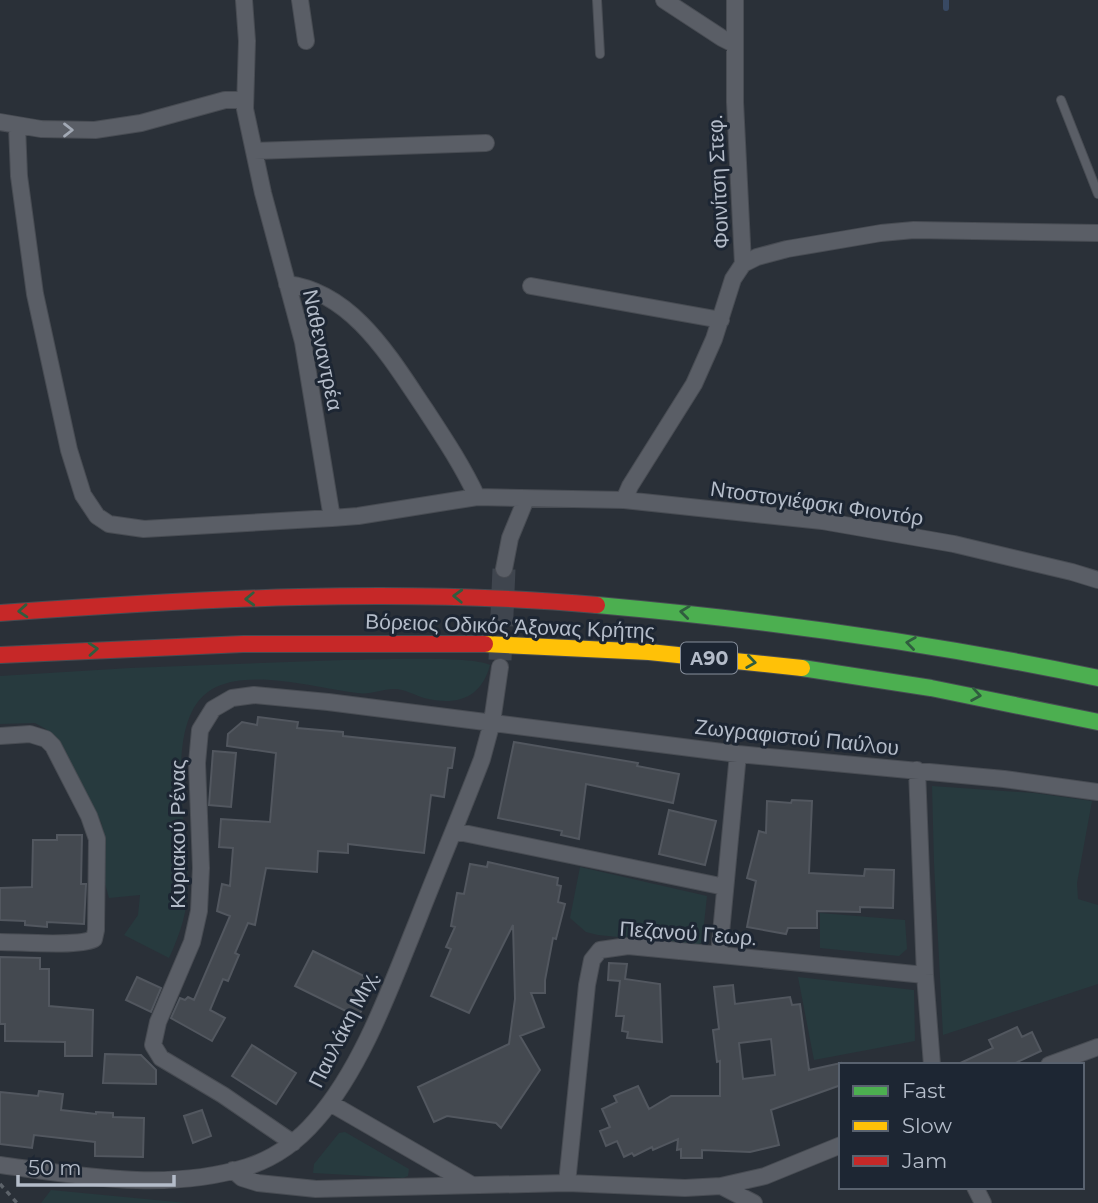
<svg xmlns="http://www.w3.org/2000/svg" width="1098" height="1203" viewBox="0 0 1098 1203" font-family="Montserrat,sans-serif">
  <rect width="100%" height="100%" fill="#2a3038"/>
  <path fill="#273a3e" d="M 344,660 C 373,660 469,655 490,665 C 481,699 456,706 424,698 C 414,695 405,689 394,689 C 381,689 371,695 357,693 C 318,688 254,669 216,687 C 159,714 189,832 188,882 C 188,910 181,932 169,958 L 124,935 L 138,915 L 140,895 L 109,898 L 104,880 L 105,837 L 101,822 L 57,741 L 46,729 L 35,723 L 0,724 L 0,676 L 130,668 Z
    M 932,786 L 1034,793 L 1092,801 L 1077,883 L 1078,899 L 1098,905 L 1098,984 L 943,1035 L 934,863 Z
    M 580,867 L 707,896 L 702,942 L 699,945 L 598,935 L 586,932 L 570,918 Z
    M 820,913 L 905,920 L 907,949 L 899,956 L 820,948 Z
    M 798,977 L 914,990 L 915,1041 L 814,1060 Z
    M 345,1132 L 409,1169 L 408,1176 L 403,1178 L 313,1173 L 314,1164 L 339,1133 Z
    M 51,1190 L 187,1203 L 41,1203 Z"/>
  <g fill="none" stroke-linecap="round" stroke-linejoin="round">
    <path stroke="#384963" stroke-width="6" d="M 946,0 L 946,8"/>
  </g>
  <path fill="#444950" stroke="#52575f" stroke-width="2" fill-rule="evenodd" d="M 258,717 L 298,722 L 297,728 L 343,732 L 343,736 L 455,748 L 452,768 L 448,768 L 444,797 L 431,795 L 424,853 L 348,844 L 348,853 L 318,851 L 317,872 L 266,868 L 255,925 L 248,923 L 235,953 L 239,955 L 228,981 L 223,979 L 210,1010 L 225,1018 L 212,1041 L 171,1018 L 180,998 L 185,1000 L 188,997 L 194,1000 L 230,916 L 217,911 L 222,884 L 230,886 L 233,848 L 219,847 L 221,819 L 270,822 L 276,753 L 227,746 L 228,734 L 242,722 L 257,725 Z
    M 514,742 L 638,763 L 637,766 L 679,774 L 673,803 L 586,784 L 579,839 L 561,835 L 562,831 L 498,818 Z
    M 213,751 L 236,753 L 231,807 L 209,805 Z
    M 792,800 L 812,801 L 809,873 L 864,876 L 865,869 L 894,870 L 893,908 L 860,907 L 860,912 L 817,911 L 817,928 L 788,928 L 786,934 L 747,927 L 756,881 L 747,878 L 759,831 L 766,833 L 767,801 L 791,803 Z
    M 669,810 L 716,821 L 705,865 L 659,854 Z
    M 57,835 L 82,835 L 81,884 L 86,884 L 84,924 L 47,922 L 47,927 L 25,925 L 25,921 L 0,920 L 0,888 L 32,887 L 33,840 L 57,840 Z
    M 488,862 L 558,878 L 557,885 L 561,886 L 558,902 L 565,904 L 556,939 L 553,938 L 545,980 L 545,993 L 531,993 L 544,1027 L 520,1036 L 540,1070 L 501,1128 L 496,1123 L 447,1116 L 434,1122 L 418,1087 L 509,1044 L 515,999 L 513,925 L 469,1013 L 431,996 L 451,949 L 446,947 L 455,927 L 451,926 L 457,893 L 464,894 L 470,864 L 487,867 Z
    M 313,951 L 376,982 L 358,1017 L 295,986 Z
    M 0,957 L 40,958 L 40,969 L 49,969 L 49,1006 L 93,1010 L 92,1056 L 65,1056 L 65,1042 L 5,1041 L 5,1024 L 0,1024 Z
    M 609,963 L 627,964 L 625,979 L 660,984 L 662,1042 L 627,1038 L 628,1032 L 622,1031 L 624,1016 L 616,1016 L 620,981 L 608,980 Z
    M 137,977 L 161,988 L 151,1012 L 126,1000 Z
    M 733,985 L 735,1004 L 790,997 L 792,1005 L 800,1004 L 809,1070 L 841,1063 L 841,1085 L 771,1110 L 779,1145 L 750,1152 L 702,1150 L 702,1158 L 681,1158 L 681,1149 L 677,1150 L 678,1139 L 653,1150 L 652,1147 L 634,1156 L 632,1153 L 624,1157 L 617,1141 L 606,1146 L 600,1131 L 610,1127 L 602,1109 L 617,1102 L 614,1096 L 638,1086 L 649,1109 L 671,1096 L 720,1096 L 720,1061 L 717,1062 L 713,1030 L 719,1029 L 714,987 ZM 771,1039 L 775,1075 L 743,1079 L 739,1043 Z
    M 1017,1027 L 1022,1037 L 1032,1032 L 1041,1051 L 1011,1065 L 956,1065 L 993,1048 L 989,1040 Z
    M 252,1045 L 296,1073 L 276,1104 L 232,1076 Z
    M 105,1054 L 141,1055 L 156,1070 L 156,1084 L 103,1083 Z
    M 39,1091 L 63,1094 L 61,1110 L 96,1114 L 96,1112 L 113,1113 L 113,1117 L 144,1118 L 143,1157 L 95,1156 L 95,1142 L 34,1135 L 32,1148 L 0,1144 L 0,1092 L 38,1096 Z
    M 202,1110 L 211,1136 L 193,1143 L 184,1116 Z"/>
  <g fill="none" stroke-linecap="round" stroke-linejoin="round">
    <path stroke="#3f454e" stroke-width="23" stroke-dasharray="23 11" stroke-linecap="butt" d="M 500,660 L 504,569"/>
    <defs>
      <path id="lane" d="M 597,0 L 600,54
        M 1061,100 L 1098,194"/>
      <path id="street" d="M 244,0 L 247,41 L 245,109 L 263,193 L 303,342 L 332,518 L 358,516 L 477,497 L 624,500 L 822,521 L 954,544 L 1072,572 L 1098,580
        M 300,0 L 306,41
        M 664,0 L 722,38 L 734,44
        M 0,122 L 41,129 L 95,130 L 141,123 L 225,100 L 244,100
        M 17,126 L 19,176 L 35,294 L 69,450 L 83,495 L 97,516 L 109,524 L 144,529 L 332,518
        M 254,151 L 486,143
        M 743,264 L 757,257 L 787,249 L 881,233 L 914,230 L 1098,233
        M 287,284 C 353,292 391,359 425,409 C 444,438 462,465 477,497
        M 531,286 L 721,320
        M 624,500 L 630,486 L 694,384 L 714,339 L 733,279 L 743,264 L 735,102 L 735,0
        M 504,569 L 510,538 L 526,499
        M 0,736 L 30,734 L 46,739 L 53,746 L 89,816 L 97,839 L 96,930 L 94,939 C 77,947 21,942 0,942
        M 917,770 L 925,975 L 932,1065
        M 454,831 L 725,887
        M 719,954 L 738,754
        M 1049,1065 L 1098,1047
        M 330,1103 L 472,1185
        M 293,1143 L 223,1095 L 161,1058 L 153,1045 L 158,1022 L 192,942 L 199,911 L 201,868 L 197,763 L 200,730 L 213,709 L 232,698 L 254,695 L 328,702 L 738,754 L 1004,779 L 1098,792
        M 0,1165 C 82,1176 167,1192 247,1167 C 275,1158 298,1141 316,1120 C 362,1068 391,986 417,922 C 438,868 461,814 482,759 L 492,722 L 500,667
        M 233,1170 L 242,1178 L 258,1183 L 316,1189 L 567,1183 L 685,1188 L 721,1186 L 754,1203
        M 567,1183 L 587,985 L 592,960 L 600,950 L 628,946 L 925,975
        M 721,1186 L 765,1176 L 841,1145
        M 975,1187 L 983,1203"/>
      <path id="fast" d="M 597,605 C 765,620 933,643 1098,678
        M 802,668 L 931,688 L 1098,722"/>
      <path id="slow" d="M 485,644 L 649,652 L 802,668"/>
      <path id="jam" d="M 0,613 C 199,599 398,587 597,605
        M 0,655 L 243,644 L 485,644"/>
    </defs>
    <use href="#lane" stroke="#484c53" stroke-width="10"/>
    <use href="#street" stroke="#484c53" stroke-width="18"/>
    <use href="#fast" stroke="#474c53" stroke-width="18"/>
    <use href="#slow" stroke="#474c53" stroke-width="18"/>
    <use href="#jam" stroke="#474c53" stroke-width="18"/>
    <path stroke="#5d636a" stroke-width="3.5" stroke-dasharray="5 5" stroke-linecap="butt" d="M 0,1184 L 17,1203"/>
    <use href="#lane" stroke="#5a5e66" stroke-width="8"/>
    <use href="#street" stroke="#5a5e66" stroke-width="16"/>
    <use href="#fast" stroke="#4caf50" stroke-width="16"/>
    <use href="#slow" stroke="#ffc107" stroke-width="16"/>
    <use href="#jam" stroke="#c62828" stroke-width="16"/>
  </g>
  <defs><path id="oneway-chevron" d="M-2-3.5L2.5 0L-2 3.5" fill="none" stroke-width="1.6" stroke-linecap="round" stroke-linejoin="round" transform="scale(1.75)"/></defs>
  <use stroke="#a2a9b5" href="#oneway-chevron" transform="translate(68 130)"/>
  <g stroke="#305d3f">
    <use href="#oneway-chevron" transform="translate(458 596) rotate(-178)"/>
    <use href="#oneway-chevron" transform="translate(250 599) rotate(178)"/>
    <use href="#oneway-chevron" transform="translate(23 611) rotate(176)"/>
    <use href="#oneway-chevron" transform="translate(685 612) rotate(-173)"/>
    <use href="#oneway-chevron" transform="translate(911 643) rotate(-172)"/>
    <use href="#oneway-chevron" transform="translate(93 649) rotate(-4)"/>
    <use href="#oneway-chevron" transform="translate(751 662) rotate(8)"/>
    <use href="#oneway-chevron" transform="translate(976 695) rotate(9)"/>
  </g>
  <g text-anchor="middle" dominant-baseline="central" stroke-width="6" stroke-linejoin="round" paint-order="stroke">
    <rect fill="#1d2633" stroke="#878f9c" stroke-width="2" x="681" y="642.5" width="56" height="31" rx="5"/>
    <g font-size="19" font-weight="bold" fill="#b4bcc9">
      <text x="709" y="658">Α90</text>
    </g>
    <g font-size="21" fill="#b4bcc9" stroke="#1d2633">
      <text transform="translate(718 182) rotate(-93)">Φοινίτση Στεφ.</text>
      <text transform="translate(323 350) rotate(78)">Ναθεναντρέα</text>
      <text transform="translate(817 503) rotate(8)">Ντοστογιέφσκι Φιοντόρ</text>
      <text transform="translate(510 626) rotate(2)">Βόρειος Οδικός Άξονας Κρήτης</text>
      <text transform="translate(797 737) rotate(6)">Ζωγραφιστού Παύλου</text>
      <text transform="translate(177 834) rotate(-90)">Κυριακού Ρένας</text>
      <text transform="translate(688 933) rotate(4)">Πεζανού Γεωρ.</text>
      <text transform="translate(343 1029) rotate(-63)">Παυλάκη Μιχ.</text>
    </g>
  </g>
  <rect x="839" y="1063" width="245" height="126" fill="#1d2633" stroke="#59626f" stroke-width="2"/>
  <rect x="853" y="1086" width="35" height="10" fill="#4caf50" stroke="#59626f" stroke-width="2"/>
  <text x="902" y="1098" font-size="21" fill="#b4bcc9">Fast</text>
  <rect x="853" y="1121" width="35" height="10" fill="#ffc107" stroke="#59626f" stroke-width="2"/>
  <text x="902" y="1133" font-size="21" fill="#b4bcc9">Slow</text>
  <rect x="853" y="1156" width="35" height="10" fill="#c62828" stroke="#59626f" stroke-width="2"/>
  <text x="902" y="1168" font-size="21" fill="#b4bcc9">Jam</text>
  <path d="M18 1175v10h156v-10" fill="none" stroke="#b4bcc9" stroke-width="3.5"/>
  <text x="28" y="1175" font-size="21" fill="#b4bcc9" stroke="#1d2633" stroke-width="5" paint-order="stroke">50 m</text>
</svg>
